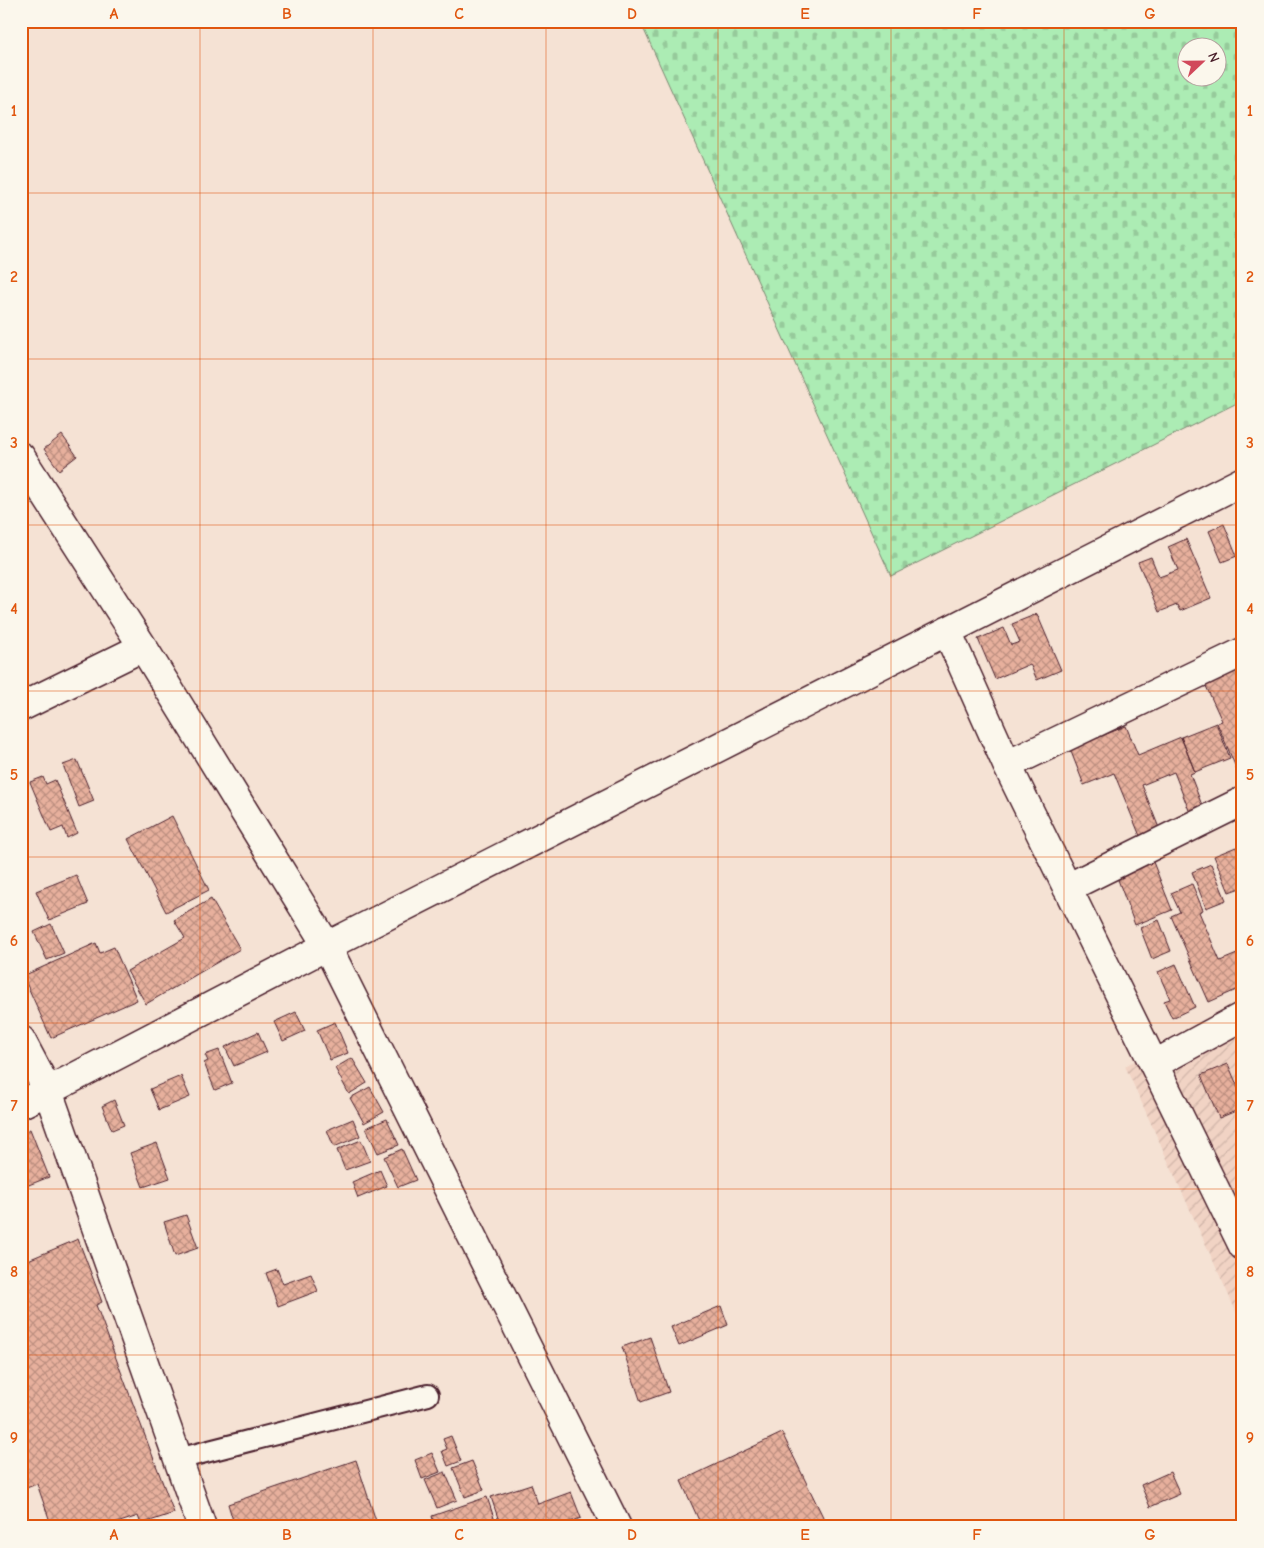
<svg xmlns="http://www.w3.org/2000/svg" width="1264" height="1548" viewBox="0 0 1264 1548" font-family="'Comic Neue',sans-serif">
  <defs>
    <pattern id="industrial-furrows" width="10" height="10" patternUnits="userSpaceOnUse" patternTransform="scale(1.25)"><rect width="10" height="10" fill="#f1d3c4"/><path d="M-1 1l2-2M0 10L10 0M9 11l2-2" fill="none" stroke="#d0b5a9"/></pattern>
    <pattern id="cemetery-stones" width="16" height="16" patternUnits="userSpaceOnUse" patternTransform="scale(1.25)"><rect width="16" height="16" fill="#acecb4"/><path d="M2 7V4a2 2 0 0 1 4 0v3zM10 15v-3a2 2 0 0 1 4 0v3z" fill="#96ca9b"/></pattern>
    <pattern id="building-cross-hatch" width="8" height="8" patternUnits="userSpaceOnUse" patternTransform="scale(1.25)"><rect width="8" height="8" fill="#e7b09d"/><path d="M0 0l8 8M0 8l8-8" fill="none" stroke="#bd8f80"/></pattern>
  </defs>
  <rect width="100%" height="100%" fill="#f5e2d4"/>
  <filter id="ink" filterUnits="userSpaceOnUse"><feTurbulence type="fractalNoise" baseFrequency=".02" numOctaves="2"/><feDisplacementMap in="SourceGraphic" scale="10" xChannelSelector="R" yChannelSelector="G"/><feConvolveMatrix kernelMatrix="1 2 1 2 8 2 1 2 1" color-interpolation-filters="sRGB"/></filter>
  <g filter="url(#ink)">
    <path fill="url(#industrial-furrows)" d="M 1243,1003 L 1243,1327 L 1125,1066 Z"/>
    <path fill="url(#cemetery-stones)" stroke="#7b8670" fill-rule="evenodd" d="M 640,21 L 1243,21 L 1243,400 L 891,576 ZM 1186,48 L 1216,48 L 1216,78 L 1186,78 Z"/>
    <path fill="url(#building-cross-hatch)" stroke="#4a1f2b" d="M 62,435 L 77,456 L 59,470 L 44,449 Z
      M 1224,524 L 1237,556 L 1222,562 L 1209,531 Z
      M 1186,539 L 1211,598 L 1180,611 L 1177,605 L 1159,612 L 1138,562 L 1151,557 L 1159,577 L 1178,570 L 1168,547 Z
      M 1037,614 L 1061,670 L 1037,680 L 1030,664 L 995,679 L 978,639 L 1004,628 L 1011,645 L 1020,642 L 1012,624 Z
      M 1241,669 L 1243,672 L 1243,784 L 1217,723 L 1222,721 L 1205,684 Z
      M 1216,723 L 1230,758 L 1195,772 L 1181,737 Z
      M 1126,726 L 1138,755 L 1181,737 L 1195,772 L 1190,774 L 1205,813 L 1192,818 L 1174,772 L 1142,785 L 1159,828 L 1140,836 L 1114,773 L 1084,785 L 1070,749 Z
      M 77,760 L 94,801 L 79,807 L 63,765 Z
      M 43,777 L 46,784 L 55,780 L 77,833 L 67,838 L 63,827 L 51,832 L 30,782 Z
      M 172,816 L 209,890 L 166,912 L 128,839 Z
      M 1236,847 L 1243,865 L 1243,887 L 1229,892 L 1214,856 Z
      M 1153,862 L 1172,910 L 1135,925 L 1117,877 Z
      M 1211,864 L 1226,900 L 1206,908 L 1192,872 Z
      M 76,875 L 88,904 L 49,920 L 36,891 Z
      M 1192,884 L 1203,910 L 1199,912 L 1220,961 L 1237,954 L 1243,967 L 1243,987 L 1209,1002 L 1171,916 L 1180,912 L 1171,893 Z
      M 211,899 L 240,949 L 146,1004 L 127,971 L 185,938 L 174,920 Z
      M 1159,920 L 1171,951 L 1152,959 L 1140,928 Z
      M 51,924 L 64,953 L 47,960 L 34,932 Z
      M 96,943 L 100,953 L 114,947 L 137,1000 L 51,1038 L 23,976 Z
      M 1176,964 L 1195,1007 L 1172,1018 L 1164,1001 L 1170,999 L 1158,972 Z
      M 296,1012 L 305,1031 L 283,1041 L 274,1022 Z
      M 335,1022 L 348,1053 L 330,1060 L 317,1030 Z
      M 258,1032 L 267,1052 L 234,1066 L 225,1047 Z
      M 219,1050 L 232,1083 L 215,1090 L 204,1063 L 208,1061 L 205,1055 Z
      M 352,1058 L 367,1083 L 349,1094 L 335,1068 Z
      M 1228,1064 L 1243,1099 L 1243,1108 L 1219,1118 L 1201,1075 Z
      M 181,1076 L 190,1097 L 159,1110 L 150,1089 Z
      M 370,1087 L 384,1112 L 364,1123 L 350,1098 Z
      M 114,1100 L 124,1125 L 112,1130 L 102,1106 Z
      M 353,1119 L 360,1136 L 334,1147 L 327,1130 Z
      M 387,1119 L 399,1145 L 378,1153 L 366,1128 Z
      M 30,1129 L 49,1177 L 21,1188 L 21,1133 Z
      M 361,1140 L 370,1161 L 345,1170 L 337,1150 Z
      M 157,1143 L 170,1178 L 143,1187 L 130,1153 Z
      M 402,1149 L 416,1180 L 398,1187 L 384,1157 Z
      M 380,1170 L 387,1186 L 358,1198 L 352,1182 Z
      M 186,1215 L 198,1248 L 175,1256 L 164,1222 Z
      M 78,1239 L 102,1302 L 96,1305 L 174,1513 L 141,1524 L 138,1516 L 105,1527 L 52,1527 L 37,1484 L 21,1490 L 21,1263 Z
      M 277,1269 L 283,1284 L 311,1274 L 318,1291 L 278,1306 L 266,1273 Z
      M 721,1306 L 728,1325 L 679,1346 L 671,1327 Z
      M 650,1337 L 669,1392 L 641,1402 L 622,1347 Z
      M 782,1433 L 825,1521 L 813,1527 L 702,1527 L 681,1481 Z
      M 451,1436 L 461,1461 L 448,1466 L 442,1451 L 447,1449 L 443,1439 Z
      M 432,1453 L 440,1472 L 422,1479 L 415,1460 Z
      M 356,1460 L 378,1527 L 235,1527 L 228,1504 Z
      M 472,1461 L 484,1490 L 465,1497 L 453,1468 Z
      M 445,1472 L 457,1500 L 437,1508 L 425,1480 Z
      M 1170,1472 L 1180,1494 L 1150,1507 L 1141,1485 Z
      M 531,1484 L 538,1504 L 571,1492 L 581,1518 L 556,1527 L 501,1527 L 491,1497 Z
      M 487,1497 L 497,1527 L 435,1527 L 432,1516 Z"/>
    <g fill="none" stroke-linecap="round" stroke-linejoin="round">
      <defs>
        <path id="service" d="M 178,1459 L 428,1395"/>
        <path id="minor" d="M 21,457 L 143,647 L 327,946 L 1243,481
          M 947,631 L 1007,765 L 1243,1246
          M 21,707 L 143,647
          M 1007,765 L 1243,652
          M 1067,888 L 1243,801
          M 21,1040 L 48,1091 L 327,946 L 617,1527
          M 1155,1064 L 1243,1016"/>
        <path id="tertiary" d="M 21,1104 L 48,1091 L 202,1527"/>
      </defs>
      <use href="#service" stroke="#4a1f2b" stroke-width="24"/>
      <use href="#minor" stroke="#4a1f2b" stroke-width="31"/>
      <use href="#tertiary" stroke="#4a1f2b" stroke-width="31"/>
      <use href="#service" stroke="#fbf7ec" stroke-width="20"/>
      <use href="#minor" stroke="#fbf7ec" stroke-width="28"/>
      <use href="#tertiary" stroke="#fbf7ec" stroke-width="28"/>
    </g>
  </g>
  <path fill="none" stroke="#e0560e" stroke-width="1" stroke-opacity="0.55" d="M 200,21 L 200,1527M 373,21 L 373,1527M 546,21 L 546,1527M 718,21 L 718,1527M 891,21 L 891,1527M 1064,21 L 1064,1527M 21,193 L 1243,193M 21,359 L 1243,359M 21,525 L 1243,525M 21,691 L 1243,691M 21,857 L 1243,857M 21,1023 L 1243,1023M 21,1189 L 1243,1189M 21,1355 L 1243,1355"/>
  <rect width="1264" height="1548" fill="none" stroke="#fbf7ec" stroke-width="55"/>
  <g transform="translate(1202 62) rotate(68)"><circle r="24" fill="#fbf7ec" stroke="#b4a19f"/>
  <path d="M0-4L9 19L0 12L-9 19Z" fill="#d1495b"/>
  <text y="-8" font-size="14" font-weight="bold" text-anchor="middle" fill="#4a1f2b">N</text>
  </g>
  <rect x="28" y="28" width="1208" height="1492" fill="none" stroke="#e0560e" stroke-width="2"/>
  <g font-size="16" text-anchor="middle" font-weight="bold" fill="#e0560e">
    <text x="114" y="19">A</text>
    <text x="287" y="19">B</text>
    <text x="459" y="19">C</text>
    <text x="632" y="19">D</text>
    <text x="805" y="19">E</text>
    <text x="977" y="19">F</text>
    <text x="1150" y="19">G</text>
    <text x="14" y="116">1</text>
    <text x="1250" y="116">1</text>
    <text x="14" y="282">2</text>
    <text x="1250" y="282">2</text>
    <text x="14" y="448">3</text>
    <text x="1250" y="448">3</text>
    <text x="14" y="614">4</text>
    <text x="1250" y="614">4</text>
    <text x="14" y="780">5</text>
    <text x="1250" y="780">5</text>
    <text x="14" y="946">6</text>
    <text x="1250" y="946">6</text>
    <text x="14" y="1111">7</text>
    <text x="1250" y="1111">7</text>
    <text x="14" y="1277">8</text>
    <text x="1250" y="1277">8</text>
    <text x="14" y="1443">9</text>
    <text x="1250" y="1443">9</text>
    <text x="114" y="1540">A</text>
    <text x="287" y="1540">B</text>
    <text x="459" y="1540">C</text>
    <text x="632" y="1540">D</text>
    <text x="805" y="1540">E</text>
    <text x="977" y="1540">F</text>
    <text x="1150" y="1540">G</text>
  </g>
</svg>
